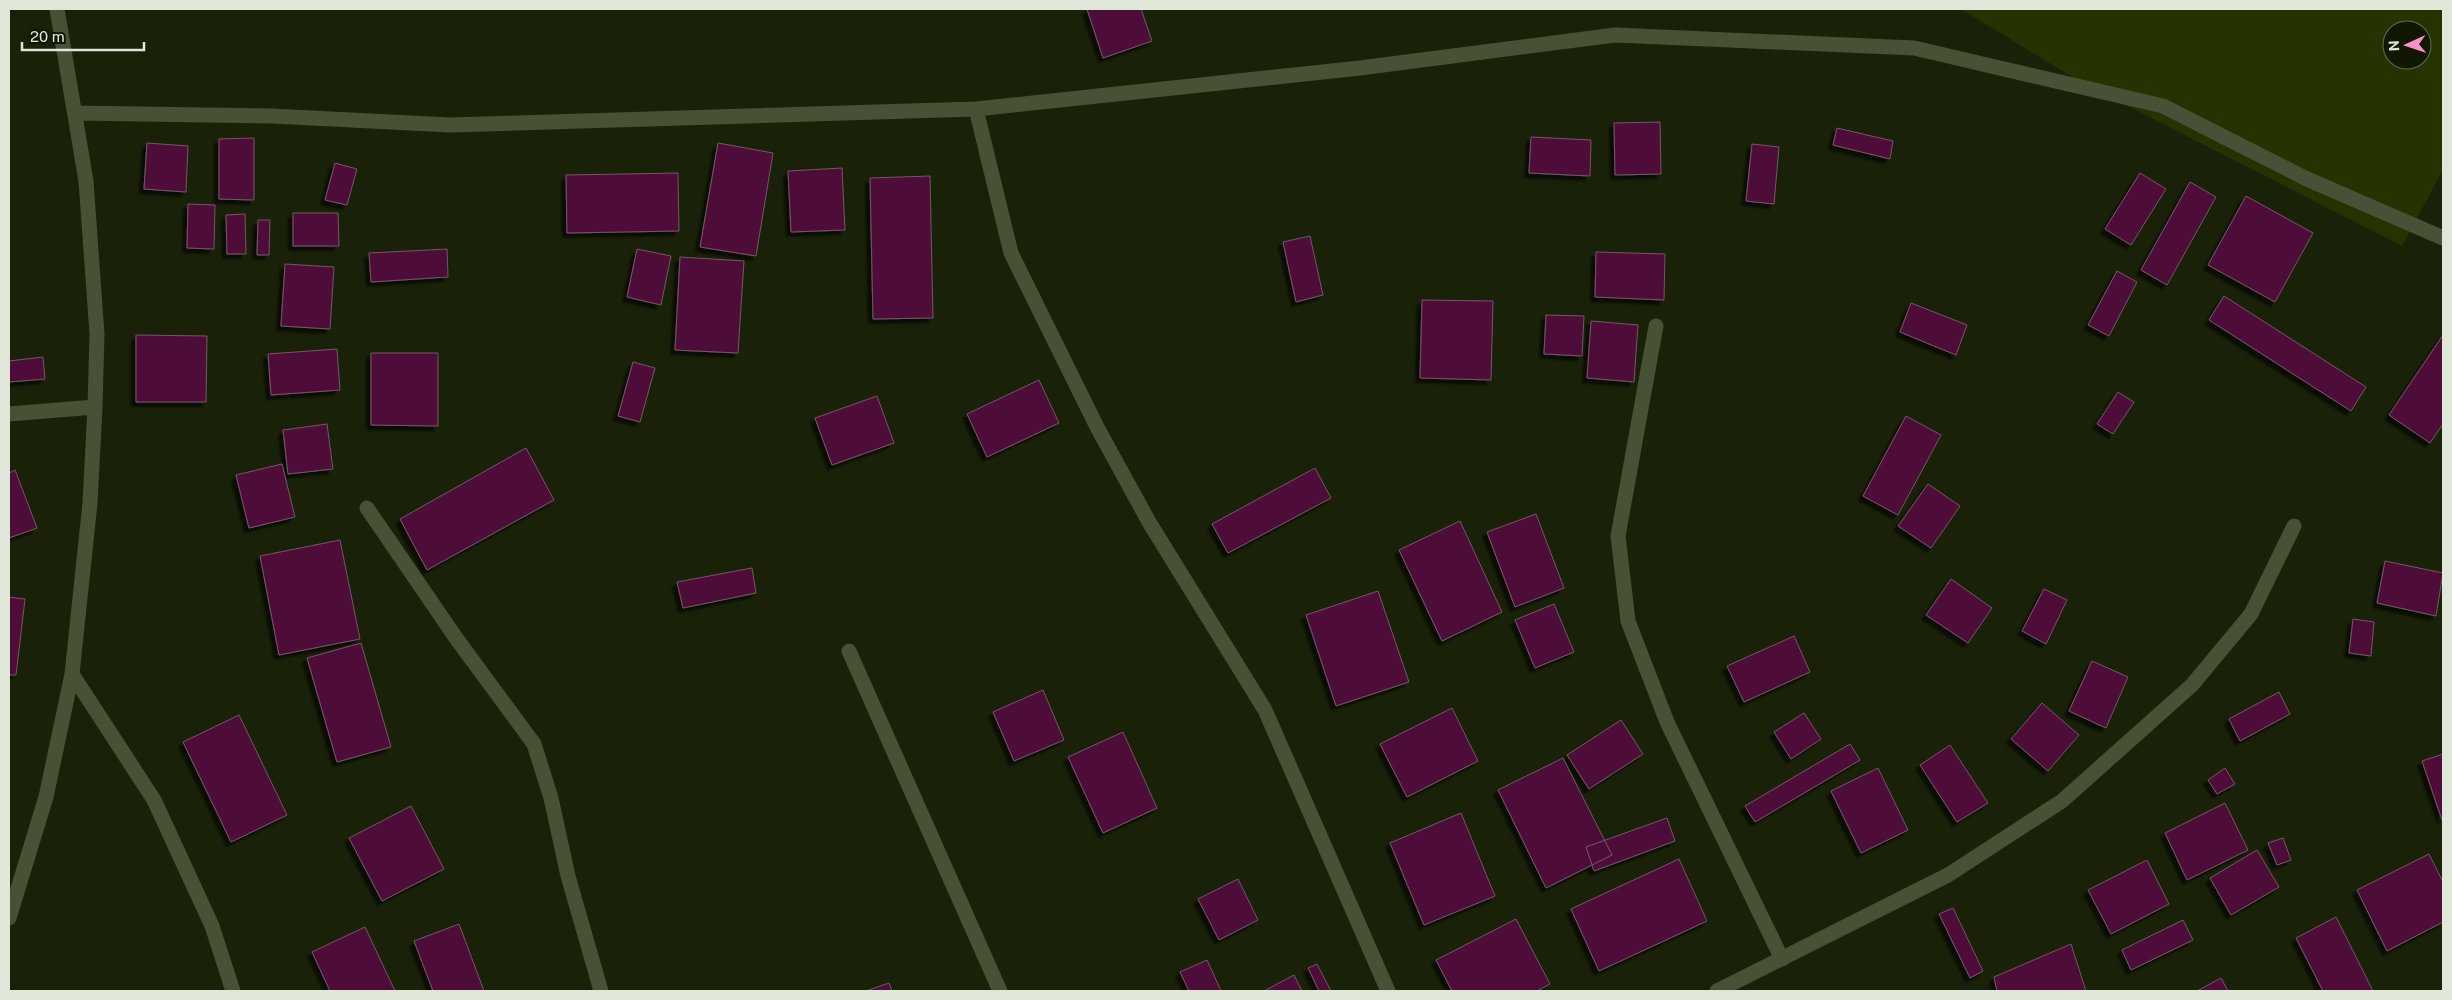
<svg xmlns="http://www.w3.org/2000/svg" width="2452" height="1000" viewBox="0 0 2452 1000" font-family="'Public Sans',sans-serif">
  <defs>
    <filter id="shadow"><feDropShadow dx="-4.5" dy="4.5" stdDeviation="1" flood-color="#0009"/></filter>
  </defs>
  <rect width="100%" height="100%" fill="#192109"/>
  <path fill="#243300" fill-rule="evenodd" d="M 1961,9 L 2443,9 L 2443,170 L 2402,246 L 2077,80 ZM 2392,30 L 2422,30 L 2422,60 L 2392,60 Z"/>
  <path fill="#4e0f38" stroke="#735766" filter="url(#shadow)" d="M 1087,9 L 1141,9 L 1152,41 L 1103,58 Z
    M 1660,122 L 1661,174 L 1615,175 L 1614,123 Z
    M 1837,128 L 1893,141 L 1890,159 L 1833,145 Z
    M 1531,137 L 1591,140 L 1590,176 L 1529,173 Z
    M 254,138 L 254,200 L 219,199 L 219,139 Z
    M 147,143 L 188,146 L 186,192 L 144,189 Z
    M 718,143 L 773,153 L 756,256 L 700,247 Z
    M 1752,144 L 1779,147 L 1774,204 L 1746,201 Z
    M 335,163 L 357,169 L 347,205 L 325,200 Z
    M 842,168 L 845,230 L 791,232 L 788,171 Z
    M 678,173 L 679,231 L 567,233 L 566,175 Z
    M 2140,173 L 2166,189 L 2131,245 L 2105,229 Z
    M 930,176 L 933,318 L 873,319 L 870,178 Z
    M 2190,182 L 2216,197 L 2167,285 L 2141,270 Z
    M 2246,196 L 2313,233 L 2275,302 L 2208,265 Z
    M 188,204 L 215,205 L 214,249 L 187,248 Z
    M 293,213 L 338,213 L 339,246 L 293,246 Z
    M 245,214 L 246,254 L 227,254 L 226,215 Z
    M 258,220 L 270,220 L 269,255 L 257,255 Z
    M 1310,236 L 1323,295 L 1296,302 L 1283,242 Z
    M 447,249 L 448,277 L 371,282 L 369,253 Z
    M 637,249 L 671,256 L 661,305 L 627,297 Z
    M 1596,252 L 1665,254 L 1664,300 L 1595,297 Z
    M 680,257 L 744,261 L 738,353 L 675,350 Z
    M 285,264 L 334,267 L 330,329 L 281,326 Z
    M 2117,271 L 2137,282 L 2109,336 L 2088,325 Z
    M 2224,296 L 2366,387 L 2351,411 L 2209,320 Z
    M 1422,300 L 1493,301 L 1491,380 L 1420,378 Z
    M 1911,303 L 1967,325 L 1956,355 L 1900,332 Z
    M 1546,315 L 1584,316 L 1582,356 L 1544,354 Z
    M 1591,321 L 1638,325 L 1634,382 L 1587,378 Z
    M 136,335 L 207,336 L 206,402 L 136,402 Z
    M 2443,335 L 2443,424 L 2430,443 L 2389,415 Z
    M 337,349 L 340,390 L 271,395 L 268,354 Z
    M 371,353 L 438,353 L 438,426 L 371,425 Z
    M 43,357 L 45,379 L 9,382 L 9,361 Z
    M 633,362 L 655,368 L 640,422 L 618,416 Z
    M 1039,380 L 1059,423 L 987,457 L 967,414 Z
    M 2118,392 L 2134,402 L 2113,434 L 2097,424 Z
    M 877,396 L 894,443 L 832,465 L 815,418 Z
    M 1906,416 L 1941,435 L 1898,515 L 1863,496 Z
    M 327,424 L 333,469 L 288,474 L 283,430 Z
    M 526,448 L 554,500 L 427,570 L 400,519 Z
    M 282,464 L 295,517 L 249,528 L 236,475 Z
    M 1315,468 L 1331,498 L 1228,553 L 1212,524 Z
    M 15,470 L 37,528 L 9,538 L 9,473 Z
    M 1928,484 L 1960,506 L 1931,548 L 1898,526 Z
    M 1536,514 L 1564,588 L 1515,607 L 1487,532 Z
    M 1460,521 L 1502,612 L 1442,641 L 1399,550 Z
    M 340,540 L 360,639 L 279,655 L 260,556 Z
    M 2385,561 L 2443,573 L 2436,616 L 2377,603 Z
    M 752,568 L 756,593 L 683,608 L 677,582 Z
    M 1951,579 L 1992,608 L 1968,643 L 1926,615 Z
    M 2044,589 L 2067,600 L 2046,644 L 2022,631 Z
    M 1378,591 L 1409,682 L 1336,706 L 1306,615 Z
    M 9,597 L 25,599 L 16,675 L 9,675 Z
    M 1554,604 L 1574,652 L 1535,668 L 1515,620 Z
    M 2353,619 L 2374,622 L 2371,656 L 2349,653 Z
    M 1794,636 L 1810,672 L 1744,702 L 1727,666 Z
    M 361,643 L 391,747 L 337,762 L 307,658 Z
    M 2092,661 L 2128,677 L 2106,728 L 2069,711 Z
    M 1043,690 L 1064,740 L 1014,761 L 993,712 Z
    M 2279,692 L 2290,714 L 2240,741 L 2229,719 Z
    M 2042,703 L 2079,735 L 2048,771 L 2011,739 Z
    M 1452,708 L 1478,761 L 1407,797 L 1380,744 Z
    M 1804,713 L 1821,739 L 1791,759 L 1774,732 Z
    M 239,715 L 287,815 L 231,842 L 183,742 Z
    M 1621,720 L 1643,754 L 1589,789 L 1567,755 Z
    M 1123,732 L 1157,808 L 1103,833 L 1068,757 Z
    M 1850,744 L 1860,760 L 1755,822 L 1745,806 Z
    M 1950,745 L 1988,803 L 1957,822 L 1920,765 Z
    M 2443,754 L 2443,820 L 2442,820 L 2422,761 Z
    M 1563,758 L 1612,855 L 1546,888 L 1498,790 Z
    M 1878,768 L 1908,830 L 1861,853 L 1831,791 Z
    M 2225,768 L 2235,784 L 2217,794 L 2208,780 Z
    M 2225,803 L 2248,850 L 2187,880 L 2165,833 Z
    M 411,806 L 444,869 L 382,901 L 349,838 Z
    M 1461,813 L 1495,896 L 1424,925 L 1390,843 Z
    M 1667,818 L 1675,841 L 1594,871 L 1586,847 Z
    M 2283,838 L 2291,860 L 2277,865 L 2268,843 Z
    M 2257,850 L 2279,887 L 2231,915 L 2210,878 Z
    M 2429,854 L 2443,882 L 2443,922 L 2387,951 L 2357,890 Z
    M 1679,859 L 1707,921 L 1599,971 L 1571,909 Z
    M 2147,860 L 2169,904 L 2111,934 L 2088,890 Z
    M 1238,879 L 1258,920 L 1219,940 L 1198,899 Z
    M 1953,908 L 1983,971 L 1970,978 L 1939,914 Z
    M 2336,917 L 2373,991 L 2323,991 L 2296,938 Z
    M 1516,919 L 1550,984 L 1537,991 L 1452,991 L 1436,960 Z
    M 2183,920 L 2193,940 L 2131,970 L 2122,950 Z
    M 459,924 L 484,991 L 433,991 L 414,941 Z
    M 365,927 L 395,991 L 330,991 L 312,952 Z
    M 2071,944 L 2086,991 L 1997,991 L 1994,977 Z
    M 1207,960 L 1221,991 L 1189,991 L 1180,972 Z
    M 1317,964 L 1331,991 L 1319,991 L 1308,968 Z
    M 1294,975 L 1302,991 L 1264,991 Z
    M 2221,978 L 2228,991 L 2197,991 Z
    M 889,983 L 892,991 L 866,991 Z"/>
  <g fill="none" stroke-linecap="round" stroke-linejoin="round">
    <path stroke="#475135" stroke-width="15" d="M 976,109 L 1011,253 L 1097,427 L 1149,522 L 1265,710 L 1388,991
      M 75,113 L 272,116 L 450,125 L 976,109 L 1360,68 L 1615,35 L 1914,48 L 2163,106 L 2307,179 L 2443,238
      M 1656,326 L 1618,536 L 1628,621 L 1667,722 L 1782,959
      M 9,414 L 95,407
      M 367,508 L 456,638 L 534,744 L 551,798 L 568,876 L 601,991
      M 849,651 L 1000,991
      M 72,674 L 154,800 L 212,926 L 233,991
      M 9,918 L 46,797 L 72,674 L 90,503 L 95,407 L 97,334 L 86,181 L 57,9
      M 1717,991 L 1948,875 L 2062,801 L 2192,685 L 2251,614 L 2294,526"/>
  </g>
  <rect width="2452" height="1000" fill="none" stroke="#e1e7d8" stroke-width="20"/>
  <g transform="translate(2407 45) rotate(267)"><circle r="24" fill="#101702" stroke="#646a58"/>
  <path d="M0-4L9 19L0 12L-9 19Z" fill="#f890cc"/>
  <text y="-8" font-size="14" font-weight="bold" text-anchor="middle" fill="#e1e7d8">N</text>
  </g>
  <path d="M22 42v8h122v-8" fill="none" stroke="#e1e7d8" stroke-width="2.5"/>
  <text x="30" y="42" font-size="15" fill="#e1e7d8" stroke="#101702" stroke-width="4" paint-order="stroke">20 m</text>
</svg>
